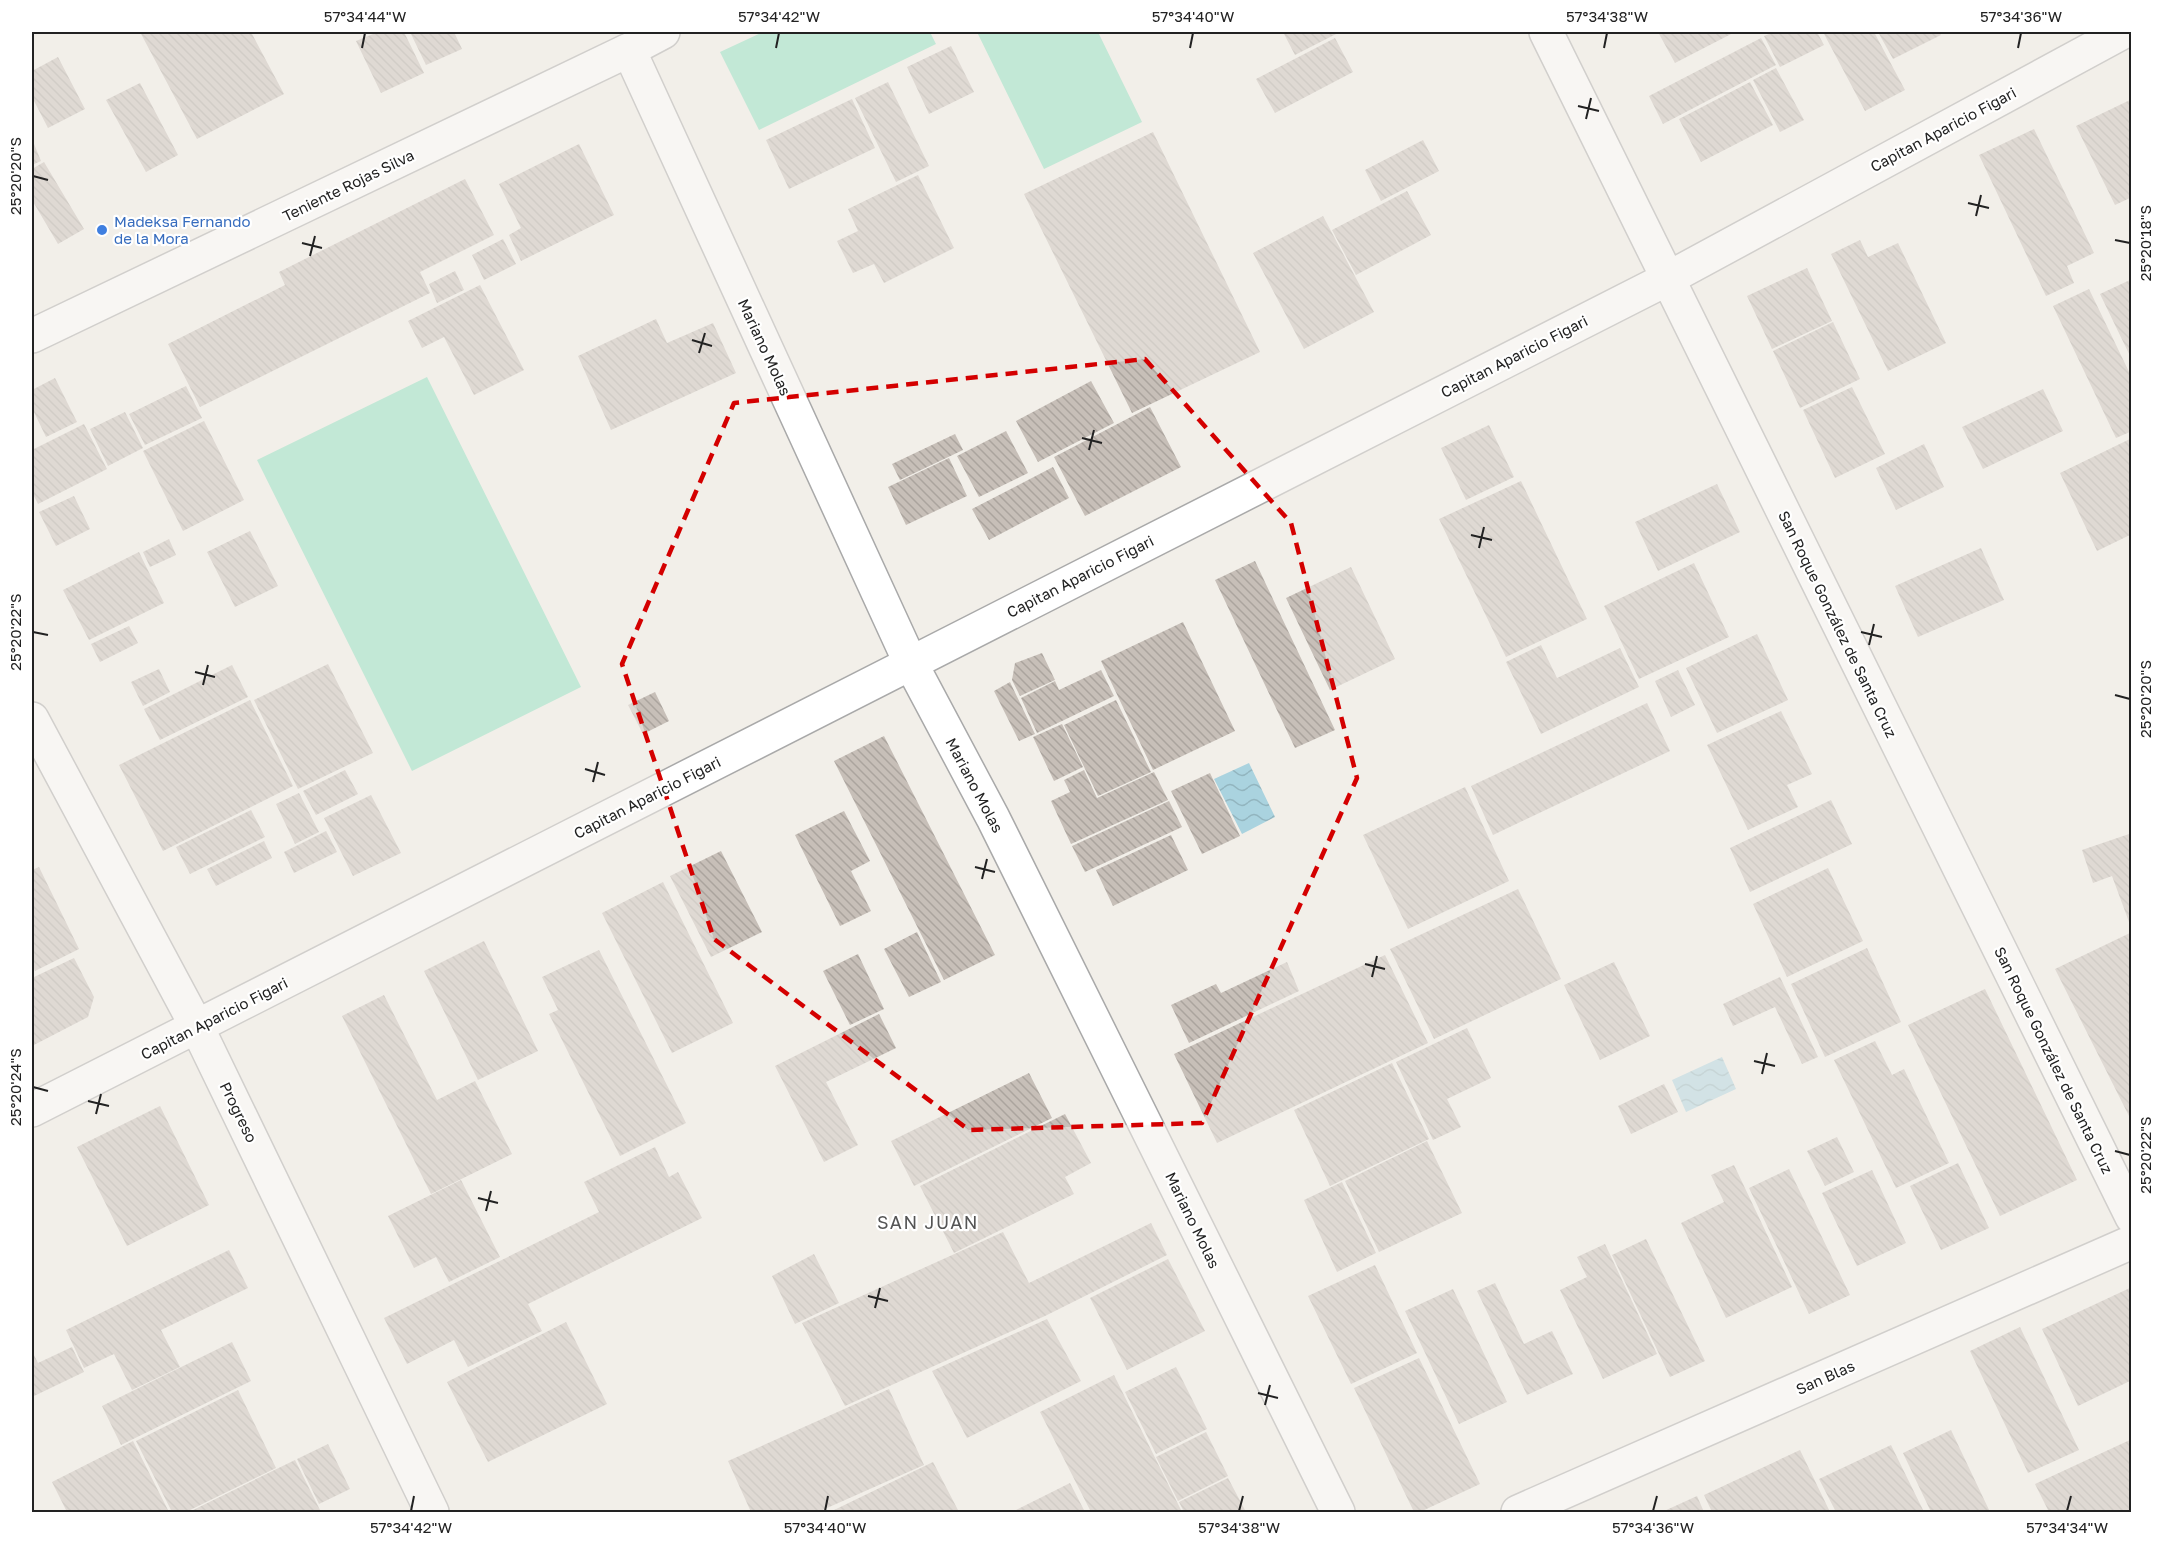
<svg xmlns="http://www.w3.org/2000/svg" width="2163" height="1544" viewBox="0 0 2163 1544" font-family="'Golos Text',sans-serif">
  <defs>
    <pattern id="water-waves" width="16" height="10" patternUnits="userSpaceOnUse" patternTransform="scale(1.5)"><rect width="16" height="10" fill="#aad3df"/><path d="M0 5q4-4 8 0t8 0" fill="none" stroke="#92b5bf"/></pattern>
    <pattern id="building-back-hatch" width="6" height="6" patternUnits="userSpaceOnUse" patternTransform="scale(1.5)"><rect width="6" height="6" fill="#c7bfb8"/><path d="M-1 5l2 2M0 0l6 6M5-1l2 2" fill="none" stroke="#aba49e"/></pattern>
  </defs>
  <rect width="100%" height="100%" fill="#f2efe9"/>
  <path fill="#88e0be" d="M 763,32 L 930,32 L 936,44 L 759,130 L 720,52 Z
    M 977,32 L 1098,32 L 1142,122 L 1044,169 Z
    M 427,377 L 581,687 L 412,771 L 257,460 Z"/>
  <path fill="url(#water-waves)" d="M 1249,763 L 1275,817 L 1242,834 L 1214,779 Z
    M 1722,1057 L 1736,1089 L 1686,1112 L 1672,1080 Z"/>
  <path fill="url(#building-back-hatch)" d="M 140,32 L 251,32 L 284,94 L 197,139 Z
    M 378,32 L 404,32 L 424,73 L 381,93 L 356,41 Z
    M 410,32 L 454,32 L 462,49 L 426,65 Z
    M 1283,32 L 1340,32 L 1295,55 Z
    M 1658,32 L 1735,32 L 1675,63 Z
    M 1774,32 L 1817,32 L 1824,45 L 1780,67 L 1764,36 Z
    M 1823,32 L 1874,32 L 1905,90 L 1865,111 Z
    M 1878,32 L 1939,32 L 1941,35 L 1893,59 Z
    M 1335,38 L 1353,72 L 1275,113 L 1256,79 Z
    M 1761,38 L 1776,65 L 1663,124 L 1649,96 Z
    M 951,46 L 974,92 L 929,114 L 907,67 Z
    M 58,57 L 85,109 L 48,128 L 32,97 L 32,71 Z
    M 1776,68 L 1804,120 L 1780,132 L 1753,80 Z
    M 888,82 L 929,166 L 896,182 L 855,98 Z
    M 1750,82 L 1773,125 L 1701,162 L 1679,119 Z
    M 140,83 L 178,155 L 146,172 L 106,100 Z
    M 852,99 L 875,148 L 789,189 L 766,140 Z
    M 2132,99 L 2132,197 L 2115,205 L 2076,126 Z
    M 2034,129 L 2094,253 L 2067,266 L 2074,283 L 2046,296 L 1979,155 Z
    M 1153,132 L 1260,352 L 1132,413 L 1024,194 Z
    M 32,139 L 41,161 L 32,165 Z
    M 1423,140 L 1439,171 L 1381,201 L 1365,170 Z
    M 579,144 L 614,215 L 521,261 L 509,235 L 521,228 L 499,184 Z
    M 44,162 L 84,229 L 58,244 L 32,200 L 32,169 Z
    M 918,175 L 954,248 L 884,283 L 874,264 L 853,273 L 837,241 L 858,231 L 848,209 Z
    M 465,179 L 494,235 L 420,272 L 430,293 L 200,407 L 168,344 L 285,285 L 279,272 Z
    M 1407,191 L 1431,235 L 1356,275 L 1332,230 Z
    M 1323,216 L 1374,312 L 1304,349 L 1253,253 Z
    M 503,239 L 516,264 L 484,280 L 472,255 Z
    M 1860,240 L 1868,257 L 1898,243 L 1946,343 L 1888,371 L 1831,254 Z
    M 1807,268 L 1832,321 L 1772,349 L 1747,296 Z
    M 455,271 L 464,290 L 437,303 L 429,284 Z
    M 2132,279 L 2132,360 L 2100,294 Z
    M 480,285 L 524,370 L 474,395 L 444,337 L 422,348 L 408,321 Z
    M 2089,289 L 2132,378 L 2132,431 L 2116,438 L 2053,306 Z
    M 656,319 L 667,343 L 713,323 L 736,373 L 611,430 L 578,356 Z
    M 1833,322 L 1860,379 L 1800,408 L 1773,351 Z
    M 55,378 L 77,422 L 46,437 L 32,408 L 32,390 Z
    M 1091,381 L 1114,423 L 1038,462 L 1016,421 Z
    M 186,386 L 202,418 L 145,445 L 129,414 Z
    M 1852,387 L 1885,454 L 1835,478 L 1803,410 Z
    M 2043,389 L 2063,431 L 1983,469 L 1962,427 Z
    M 1150,407 L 1181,467 L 1085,516 L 1054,457 Z
    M 125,412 L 143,448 L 108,466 L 90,429 Z
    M 204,421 L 244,500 L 183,531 L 143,451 Z
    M 84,424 L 107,469 L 38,504 L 32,492 L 32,450 Z
    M 1489,425 L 1514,477 L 1466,500 L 1441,448 Z
    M 1006,431 L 1028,473 L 979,497 L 957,456 Z
    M 955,434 L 963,450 L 900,480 L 892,464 Z
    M 2132,438 L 2132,534 L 2097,551 L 2060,473 Z
    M 1924,444 L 1944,487 L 1896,510 L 1876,468 Z
    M 949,458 L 967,496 L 906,525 L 888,487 Z
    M 1053,467 L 1069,498 L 989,540 L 972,509 Z
    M 1521,481 L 1587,619 L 1506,657 L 1439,519 Z
    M 1717,484 L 1740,532 L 1658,571 L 1635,522 Z
    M 74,496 L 90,529 L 56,546 L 39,512 Z
    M 250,531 L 278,586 L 235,607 L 207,552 Z
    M 169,539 L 176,555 L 150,567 L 143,552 Z
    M 1981,548 L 2004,600 L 1918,637 L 1895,586 Z
    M 139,552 L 164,603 L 89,640 L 63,590 Z
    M 1255,561 L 1335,730 L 1295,748 L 1215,580 Z
    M 1694,563 L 1729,637 L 1639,679 L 1604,606 Z
    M 1351,567 L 1395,659 L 1330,690 L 1286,598 Z
    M 1183,622 L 1235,731 L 1153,770 L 1101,661 Z
    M 129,626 L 138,643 L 100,662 L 91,644 Z
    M 1757,634 L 1788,700 L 1717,733 L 1686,668 Z
    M 1541,645 L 1557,678 L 1620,648 L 1639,687 L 1541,734 L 1506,662 Z
    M 1042,653 L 1055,680 L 1020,696 L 1012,680 L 1015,663 Z
    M 328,664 L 373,753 L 298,789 L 254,700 Z
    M 232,665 L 248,697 L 160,740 L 144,709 Z
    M 159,669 L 170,692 L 143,706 L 131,682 Z
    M 1101,670 L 1114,696 L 1037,733 L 1021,698 L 1055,681 L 1059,690 Z
    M 1678,670 L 1695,705 L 1671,717 L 1655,681 Z
    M 1010,682 L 1035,734 L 1019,741 L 994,691 Z
    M 655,692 L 669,721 L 643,734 L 628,705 Z
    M 250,700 L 293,786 L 163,851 L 119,765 Z
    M 1116,700 L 1151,772 L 1098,796 L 1064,725 Z
    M 1647,703 L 1670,751 L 1493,835 L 1471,786 Z
    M 1781,711 L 1812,774 L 1787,785 L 1798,807 L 1748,830 L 1707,745 Z
    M 1062,724 L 1083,767 L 1054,781 L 1033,737 Z
    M 884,736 L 995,955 L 944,980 L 834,761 Z
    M 345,770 L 358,794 L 316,815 L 303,791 Z
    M 1084,770 L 1097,798 L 1154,772 L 1168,800 L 1071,844 L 1051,801 L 1070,792 L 1064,780 Z
    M 1210,773 L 1240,836 L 1202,854 L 1171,791 Z
    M 1465,787 L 1509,881 L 1408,929 L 1363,835 Z
    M 299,793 L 319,832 L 295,844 L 276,804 Z
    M 371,795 L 401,853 L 353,876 L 324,818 Z
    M 1831,800 L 1852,844 L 1750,892 L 1730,848 Z
    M 1169,801 L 1182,827 L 1085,872 L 1072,846 Z
    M 251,810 L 265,837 L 190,874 L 176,847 Z
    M 844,811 L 870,861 L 851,871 L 871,911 L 840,926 L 795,835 Z
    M 326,831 L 337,852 L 294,873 L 284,852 Z
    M 2132,833 L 2132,921 L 2129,922 L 2112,876 L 2093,883 L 2082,850 Z
    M 1171,835 L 1188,870 L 1113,906 L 1096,870 Z
    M 264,841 L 272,858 L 216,886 L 207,869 Z
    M 721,851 L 762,932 L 711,957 L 670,876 Z
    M 39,867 L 79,949 L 35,971 L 32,963 L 32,870 Z
    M 1828,868 L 1863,941 L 1787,977 L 1753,904 Z
    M 663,882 L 733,1023 L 672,1053 L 602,913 Z
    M 1518,889 L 1561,979 L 1434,1039 L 1390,949 Z
    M 917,932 L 941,982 L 909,997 L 884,949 Z
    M 2132,932 L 2132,1122 L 2055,969 Z
    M 484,941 L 538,1051 L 478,1080 L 424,971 Z
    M 1867,948 L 1901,1022 L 1825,1057 L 1791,984 Z
    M 599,950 L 686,1123 L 620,1156 L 549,1014 L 558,1010 L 542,977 Z
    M 858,954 L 884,1009 L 850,1025 L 823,971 Z
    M 1385,955 L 1428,1043 L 1217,1143 L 1174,1054 Z
    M 74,958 L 94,997 L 88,1017 L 32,1046 L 32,978 Z
    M 1287,962 L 1299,991 L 1189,1043 L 1171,1005 L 1216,984 L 1221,993 Z
    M 1614,962 L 1650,1036 L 1600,1060 L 1564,985 Z
    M 1780,977 L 1818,1057 L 1802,1064 L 1775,1007 L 1733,1026 L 1723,1004 Z
    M 1985,989 L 2077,1180 L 2000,1216 L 1908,1025 Z
    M 384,995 L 437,1100 L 475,1081 L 512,1154 L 431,1194 L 342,1016 Z
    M 879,1014 L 896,1048 L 826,1082 L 858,1145 L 824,1162 L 775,1066 Z
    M 1467,1028 L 1491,1078 L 1447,1099 L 1461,1127 L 1433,1140 L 1396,1062 Z
    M 1875,1041 L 1892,1075 L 1904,1069 L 1949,1163 L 1896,1188 L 1834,1060 Z
    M 1392,1063 L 1429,1139 L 1330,1186 L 1294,1110 Z
    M 1029,1073 L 1052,1118 L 914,1186 L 891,1141 Z
    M 1664,1084 L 1678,1112 L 1631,1134 L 1618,1106 Z
    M 160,1106 L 209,1205 L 127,1246 L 77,1147 Z
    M 1065,1114 L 1091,1163 L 1065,1177 L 1074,1194 L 954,1253 L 920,1186 Z
    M 1837,1137 L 1854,1172 L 1825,1186 L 1807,1151 Z
    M 1427,1141 L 1462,1213 L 1379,1252 L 1345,1181 Z
    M 655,1147 L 669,1177 L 678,1172 L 702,1218 L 528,1304 L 542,1331 L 468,1367 L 454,1340 L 407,1364 L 384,1318 L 599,1212 L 584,1182 Z
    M 1958,1163 L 1989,1228 L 1941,1250 L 1910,1186 Z
    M 1734,1165 L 1792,1287 L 1726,1318 L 1681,1223 L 1724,1202 L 1711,1175 Z
    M 1789,1169 L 1850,1295 L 1809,1314 L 1749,1188 Z
    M 1872,1170 L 1906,1243 L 1857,1266 L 1822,1193 Z
    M 461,1180 L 500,1257 L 449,1282 L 436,1257 L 414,1268 L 388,1216 Z
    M 1342,1182 L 1376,1253 L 1337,1272 L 1304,1200 Z
    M 1151,1223 L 1167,1255 L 1045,1316 L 845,1406 L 802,1323 L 1003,1232 L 1029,1283 Z
    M 1646,1239 L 1705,1361 L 1670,1377 L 1612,1255 Z
    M 1605,1244 L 1657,1354 L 1603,1379 L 1560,1290 L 1587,1277 L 1577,1257 Z
    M 229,1250 L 248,1288 L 161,1330 L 180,1367 L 132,1390 L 114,1354 L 84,1368 L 66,1330 Z
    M 814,1254 L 839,1303 L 795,1324 L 772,1276 Z
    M 1168,1259 L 1205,1331 L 1127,1370 L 1090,1298 Z
    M 1375,1265 L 1417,1353 L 1351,1384 L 1308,1296 Z
    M 1495,1283 L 1524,1344 L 1552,1331 L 1573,1374 L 1527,1395 L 1477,1291 Z
    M 2132,1287 L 2132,1380 L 2078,1406 L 2042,1329 Z
    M 1453,1289 L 1507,1402 L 1459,1424 L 1405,1311 Z
    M 1047,1319 L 1081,1381 L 967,1438 L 932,1371 Z
    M 566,1322 L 607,1404 L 488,1462 L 447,1382 Z
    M 2020,1327 L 2079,1450 L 2028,1473 L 1970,1351 Z
    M 232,1342 L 251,1381 L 121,1445 L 102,1406 Z
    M 72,1347 L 84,1372 L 32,1397 L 32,1351 L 38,1363 Z
    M 1419,1358 L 1480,1484 L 1420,1512 L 1414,1512 L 1354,1388 Z
    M 1176,1367 L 1207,1429 L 1156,1454 L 1125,1392 Z
    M 1114,1375 L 1182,1512 L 1091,1512 L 1040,1412 Z
    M 889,1389 L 924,1465 L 818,1512 L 751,1512 L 728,1461 Z
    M 238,1390 L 276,1468 L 186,1512 L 172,1512 L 136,1441 Z
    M 1951,1430 L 1990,1512 L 1931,1512 L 1903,1453 Z
    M 1206,1432 L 1228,1476 L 1178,1501 L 1156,1457 Z
    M 2132,1439 L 2132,1512 L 2049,1512 L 2035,1484 Z
    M 133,1441 L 169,1512 L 67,1512 L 52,1482 Z
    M 328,1444 L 350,1489 L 319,1504 L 297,1459 Z
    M 1891,1445 L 1924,1512 L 1836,1512 L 1819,1479 Z
    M 1800,1450 L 1830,1512 L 1712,1512 L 1704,1495 Z
    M 295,1460 L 321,1512 L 189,1512 Z
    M 933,1462 L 959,1512 L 830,1512 Z
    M 1228,1478 L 1246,1512 L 1184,1512 L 1179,1502 Z
    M 1070,1483 L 1085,1512 L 1012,1512 Z
    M 1697,1496 L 1704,1512 L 1662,1512 Z"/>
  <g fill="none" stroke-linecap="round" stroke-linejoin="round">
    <defs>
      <path id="minor" d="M 1546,32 L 2132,1217
        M 629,50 L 910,662 L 993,818 L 1338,1512
        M 32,336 L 629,50 L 663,32
        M 32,719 L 197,1027 L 432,1512
        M 32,1110 L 1667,279 L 2123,32
        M 1518,1512 L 2132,1242"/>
    </defs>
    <use href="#minor" stroke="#a9a9a9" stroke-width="36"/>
    <use href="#minor" stroke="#fff" stroke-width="33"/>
  </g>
  <path d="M0 0H2163V1544H0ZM 1145,359 L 1291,523 L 1357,778 L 1202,1123 L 969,1130 L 714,939 L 622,664 L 734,403 Z" fill="#f2efe9" fill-opacity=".55" fill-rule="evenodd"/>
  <path fill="none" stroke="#d40000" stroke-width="4.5" stroke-dasharray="12 8" stroke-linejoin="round" d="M 1145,359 L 1291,523 L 1357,778 L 1202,1123 L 969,1130 L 714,939 L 622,664 L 734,403 Z"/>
  <path fill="none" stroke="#222" stroke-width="2" d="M 362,48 L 365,33M 776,48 L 779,33M 1190,48 L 1193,33M 1604,48 L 1607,33M 2018,48 L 2021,33M 1578,106 L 1599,111M 1586,119 L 1591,98M 33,176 L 48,180M 1968,203 L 1989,208M 1976,216 L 1981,195M 2115,240 L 2130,243M 302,243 L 322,248M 310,256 L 315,236M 692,340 L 712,346M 699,353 L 705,333M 1082,438 L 1102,443M 1089,450 L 1094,430M 1471,535 L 1492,540M 1479,548 L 1484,527M 33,632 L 48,635M 1861,632 L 1882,637M 1869,645 L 1874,624M 195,672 L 215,677M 203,685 L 208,665M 2115,695 L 2130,699M 585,769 L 605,775M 593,782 L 598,762M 975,867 L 995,872M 982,879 L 987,859M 1365,964 L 1385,969M 1372,977 L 1377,956M 1754,1061 L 1775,1066M 1762,1074 L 1767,1053M 33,1087 L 48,1091M 88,1101 L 109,1106M 96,1114 L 101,1094M 2115,1151 L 2130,1155M 478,1198 L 498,1203M 486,1211 L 491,1191M 868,1296 L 888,1301M 875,1308 L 880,1288M 1258,1393 L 1278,1398M 1265,1405 L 1270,1385M 411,1511 L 414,1496M 825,1511 L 828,1496M 1239,1511 L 1243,1496M 1653,1511 L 1657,1496M 2067,1511 L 2071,1496"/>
  <circle fill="#3f7fe0" stroke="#fff" stroke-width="2" cx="102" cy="230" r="6"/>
  <g text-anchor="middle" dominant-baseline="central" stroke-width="4.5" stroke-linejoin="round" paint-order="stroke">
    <g font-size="15" fill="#222" stroke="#fff">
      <text transform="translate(1943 129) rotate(-28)">Capitan Aparicio Figari</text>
      <text transform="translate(348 185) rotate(-26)">Teniente Rojas Silva</text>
      <text transform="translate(765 347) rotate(65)">Mariano Molas</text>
      <text transform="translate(1514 356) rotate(-27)">Capitan Aparicio Figari</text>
      <text transform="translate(1080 576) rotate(-27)">Capitan Aparicio Figari</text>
      <text transform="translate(1838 624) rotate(64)">San Roque González de Santa Cruz</text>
      <text transform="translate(975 785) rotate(62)">Mariano Molas</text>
      <text transform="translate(647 797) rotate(-27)">Capitan Aparicio Figari</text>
      <text transform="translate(214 1018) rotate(-27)">Capitan Aparicio Figari</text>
      <text transform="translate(2054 1060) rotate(64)">San Roque González de Santa Cruz</text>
      <text transform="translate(239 1112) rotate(64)">Progreso</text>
      <text transform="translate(1193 1220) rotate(64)">Mariano Molas</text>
      <text transform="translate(1825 1377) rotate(-24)">San Blas</text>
    </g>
    <g font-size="15" fill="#366cbe" stroke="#fff" text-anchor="start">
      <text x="114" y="221">Madeksa Fernando<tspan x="114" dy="17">de la Mora</tspan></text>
    </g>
    <g font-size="18" letter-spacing="1.5" fill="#555" stroke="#fff">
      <text x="928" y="1222">SAN JUAN</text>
    </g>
  </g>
  <rect width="2163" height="1544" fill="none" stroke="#ffffff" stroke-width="66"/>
  <rect x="33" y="33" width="2097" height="1478" fill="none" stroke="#222" stroke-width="2"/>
  <g font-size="15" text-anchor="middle" fill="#222">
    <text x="365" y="22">57°34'44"W</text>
    <text x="779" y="22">57°34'42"W</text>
    <text x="1193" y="22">57°34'40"W</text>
    <text x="1607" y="22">57°34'38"W</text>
    <text x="2021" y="22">57°34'36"W</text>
    <text transform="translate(16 176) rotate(-90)" y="5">25°20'20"S</text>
    <text transform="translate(2146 243) rotate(-90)" y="5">25°20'18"S</text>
    <text transform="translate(16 632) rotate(-90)" y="5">25°20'22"S</text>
    <text transform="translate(2146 699) rotate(-90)" y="5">25°20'20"S</text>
    <text transform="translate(16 1087) rotate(-90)" y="5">25°20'24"S</text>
    <text transform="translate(2146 1155) rotate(-90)" y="5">25°20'22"S</text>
    <text x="411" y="1533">57°34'42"W</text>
    <text x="825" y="1533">57°34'40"W</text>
    <text x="1239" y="1533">57°34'38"W</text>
    <text x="1653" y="1533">57°34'36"W</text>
    <text x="2067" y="1533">57°34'34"W</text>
  </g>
</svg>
